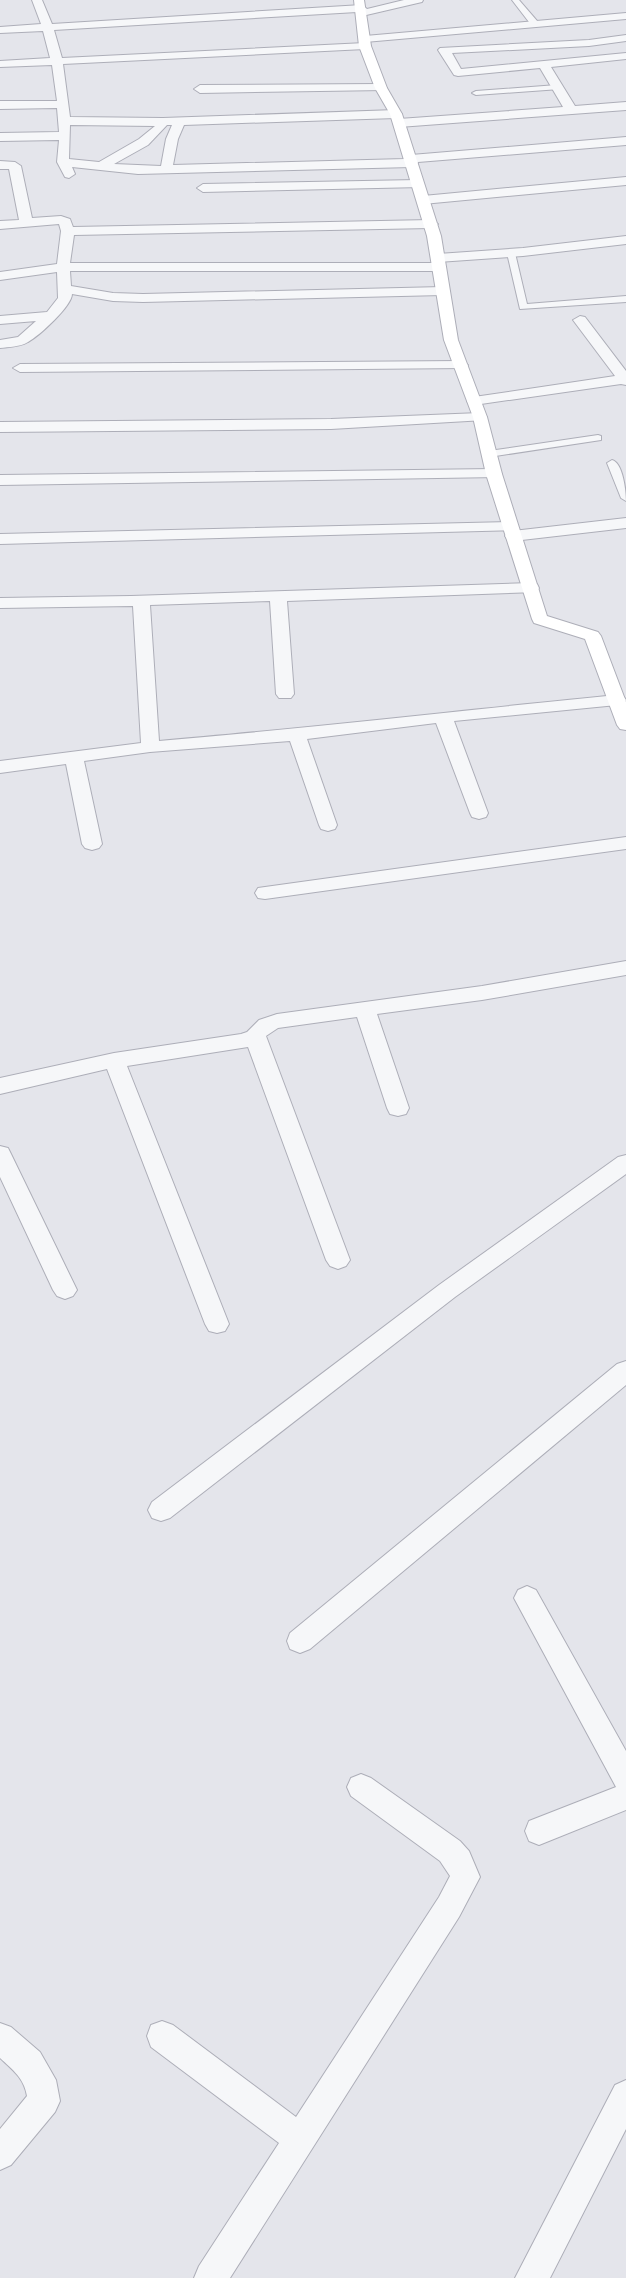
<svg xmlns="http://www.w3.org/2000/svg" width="626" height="2278" viewBox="0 0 626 2278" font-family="Helvetica,sans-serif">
  <rect width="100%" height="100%" fill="#e4e5eb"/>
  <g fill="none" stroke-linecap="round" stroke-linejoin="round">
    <defs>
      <path id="lane" d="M 512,0 L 519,0 L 538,22 L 538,26 L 532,26 Z
        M 557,85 L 561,87 L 560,89 L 476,95 L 472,93 L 476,91 Z
        M 511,250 L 515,253 L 527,304 L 626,296 L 626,302 L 520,309 L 507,253 Z
        M 598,435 L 601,436 L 601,440 L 489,457 L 484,454 L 489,451 Z
        M 612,460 C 623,463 626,491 626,501 L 621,498 L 607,463 Z"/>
      <path id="street" d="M 32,0 L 42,0 L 52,24 L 362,5 L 367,9 L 404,0 L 423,0 L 422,2 L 362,16 L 358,15 L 357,12 L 54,30 L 62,58 L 365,43 L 371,46 L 365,49 L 63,64 L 70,117 L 163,118 L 396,110 L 402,114 L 396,118 L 184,125 L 178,139 L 173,165 L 405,159 L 407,156 L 411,155 L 626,137 L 626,145 L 418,162 L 416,166 L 412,167 L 138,174 L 72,167 L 75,174 L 69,178 L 65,177 L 57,162 L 59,140 L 0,141 L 0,133 L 59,132 L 57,108 L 0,109 L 0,101 L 57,101 L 52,65 L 0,67 L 0,61 L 50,58 L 43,31 L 0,33 L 0,27 L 41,24 ZM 70,125 L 155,126 L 139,139 L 99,162 L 69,159 ZM 167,125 L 172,125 L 166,139 L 161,166 L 114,164 L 148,145 Z
        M 626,13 L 626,19 L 365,42 L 359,39 L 365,36 Z
        M 626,35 L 626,41 L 589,46 L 452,53 L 461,69 L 626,53 L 626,59 L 551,67 L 575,106 L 626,102 L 626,110 L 399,127 L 393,123 L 399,119 L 563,107 L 540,68 L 458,76 L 454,75 L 438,50 L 440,48 L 589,40 Z
        M 381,84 L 387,88 L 385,90 L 200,93 L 194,89 L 200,85 Z
        M 0,161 L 15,162 L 21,166 L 32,218 L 61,216 L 70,219 L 73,227 L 431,220 L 438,224 L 431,228 L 74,235 L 70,263 L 439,263 L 446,267 L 439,271 L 70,271 L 71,286 L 113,293 L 143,294 L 443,287 L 450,291 L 443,295 L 143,302 L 113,301 L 72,294 C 72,306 39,336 28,342 C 20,347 9,347 0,348 L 0,340 L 18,337 L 36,321 L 0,324 L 0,316 L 47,312 L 58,298 L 57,272 L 0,280 L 0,272 L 57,264 L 61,231 L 59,224 L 0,229 L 0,221 L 19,220 L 9,169 L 0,169 Z
        M 626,177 L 626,185 L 423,204 L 417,200 L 423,196 Z
        M 418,180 L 424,184 L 422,187 L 203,192 L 197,188 L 203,184 Z
        M 626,236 L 626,244 L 523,256 L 438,262 L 431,258 L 438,254 L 523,248 Z
        M 580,316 L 585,317 L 626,371 L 626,385 L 621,384 L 474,405 L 469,404 L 467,401 L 469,398 L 474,397 L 615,376 L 573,320 Z
        M 461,361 L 468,365 L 466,368 L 20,372 L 13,368 L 20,364 Z
        M 480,413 L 487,417 L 485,420 L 331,429 L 0,432 L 0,422 L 331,419 Z
        M 494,469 L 499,471 L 502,474 L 499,477 L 0,485 L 0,475 Z
        M 626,518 L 626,528 L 513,541 L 507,539 L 505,536 L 507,533 L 513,531 Z
        M 510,522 L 516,524 L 518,527 L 516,530 L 0,544 L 0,534 Z
        M 531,583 L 537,584 L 539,588 L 537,592 L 287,601 L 294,694 L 291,698 L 279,698 L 276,694 L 270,601 L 150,605 L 159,741 C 312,728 464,710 617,695 L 623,696 L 626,700 L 623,704 L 617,705 L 454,721 L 488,813 L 486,817 L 479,819 L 472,817 L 470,813 L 436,723 L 307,739 L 337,825 L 335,829 L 328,831 L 321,829 L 319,825 L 290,741 L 150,752 L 84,761 L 102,844 L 99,848 L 92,850 L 85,848 L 82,844 L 66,764 L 0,773 L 0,761 L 141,743 L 133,606 L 0,608 L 0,598 L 131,596 Z
        M 626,837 L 626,849 L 265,899 L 258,898 L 255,893 L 258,888 L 265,887 Z
        M 626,961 L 626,975 L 482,1000 L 377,1014 L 409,1108 L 406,1114 L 398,1116 L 390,1114 L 387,1108 L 357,1017 L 278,1028 L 266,1036 L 350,1260 L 346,1266 L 338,1269 L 330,1266 L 326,1260 L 248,1047 L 127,1066 L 229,1324 L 225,1331 L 217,1333 L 209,1331 L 205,1324 L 107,1069 L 0,1094 L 0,1078 L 114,1053 L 241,1034 L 247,1032 L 259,1020 L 277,1014 L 482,986 Z
        M 0,1146 L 8,1148 L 11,1154 L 77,1290 L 73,1296 L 65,1299 L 57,1296 L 53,1290 L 0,1177 Z
        M 626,1155 L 626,1174 L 455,1297 L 170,1518 L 161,1521 L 152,1518 L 148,1510 L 152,1502 L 439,1285 L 618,1157 Z
        M 626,1361 L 626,1385 L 310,1649 L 300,1653 L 290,1649 L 287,1641 L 290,1633 L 617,1364 Z
        M 527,1586 L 536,1590 L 626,1751 L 626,1810 L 539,1845 L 529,1841 L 525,1831 L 529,1821 L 616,1787 L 514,1598 L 518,1590 Z
        M 361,1774 L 371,1778 L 460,1841 L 469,1851 L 480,1877 L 459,1917 L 230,2278 L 194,2278 L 199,2266 L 279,2143 L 151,2047 L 147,2036 L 151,2025 L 162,2021 L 173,2025 L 296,2117 L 439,1897 L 450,1876 L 440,1861 L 351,1796 L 347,1787 L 351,1778 Z
        M 0,2023 L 11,2027 L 40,2052 L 56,2080 L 60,2101 L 55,2112 L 11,2165 L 0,2170 L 0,2129 L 27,2096 C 24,2078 13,2070 0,2058 Z
        M 626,2080 L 626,2129 L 550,2278 L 515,2278 L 615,2085 Z"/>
      <path id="secondary" d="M 354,0 L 364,0 L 371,46 L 387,88 L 402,114 L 441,236 L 458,340 L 487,417 L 502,474 L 547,616 L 598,632 L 601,636 L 626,702 L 626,730 L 620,729 L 617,725 L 585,639 L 534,623 L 532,619 L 486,474 L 473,417 L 444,340 L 427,236 L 390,114 L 375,88 L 359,46 Z"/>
    </defs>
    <use href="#lane" stroke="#adaeb8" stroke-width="2"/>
    <use href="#street" stroke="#adaeb8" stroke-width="2"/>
    <use href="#secondary" stroke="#adaeb8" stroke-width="2"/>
    <use href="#lane" fill="#f6f7f9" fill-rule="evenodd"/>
    <use href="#street" fill="#f6f7f9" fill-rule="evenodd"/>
    <use href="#secondary" fill="#fff" fill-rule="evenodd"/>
  </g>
</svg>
